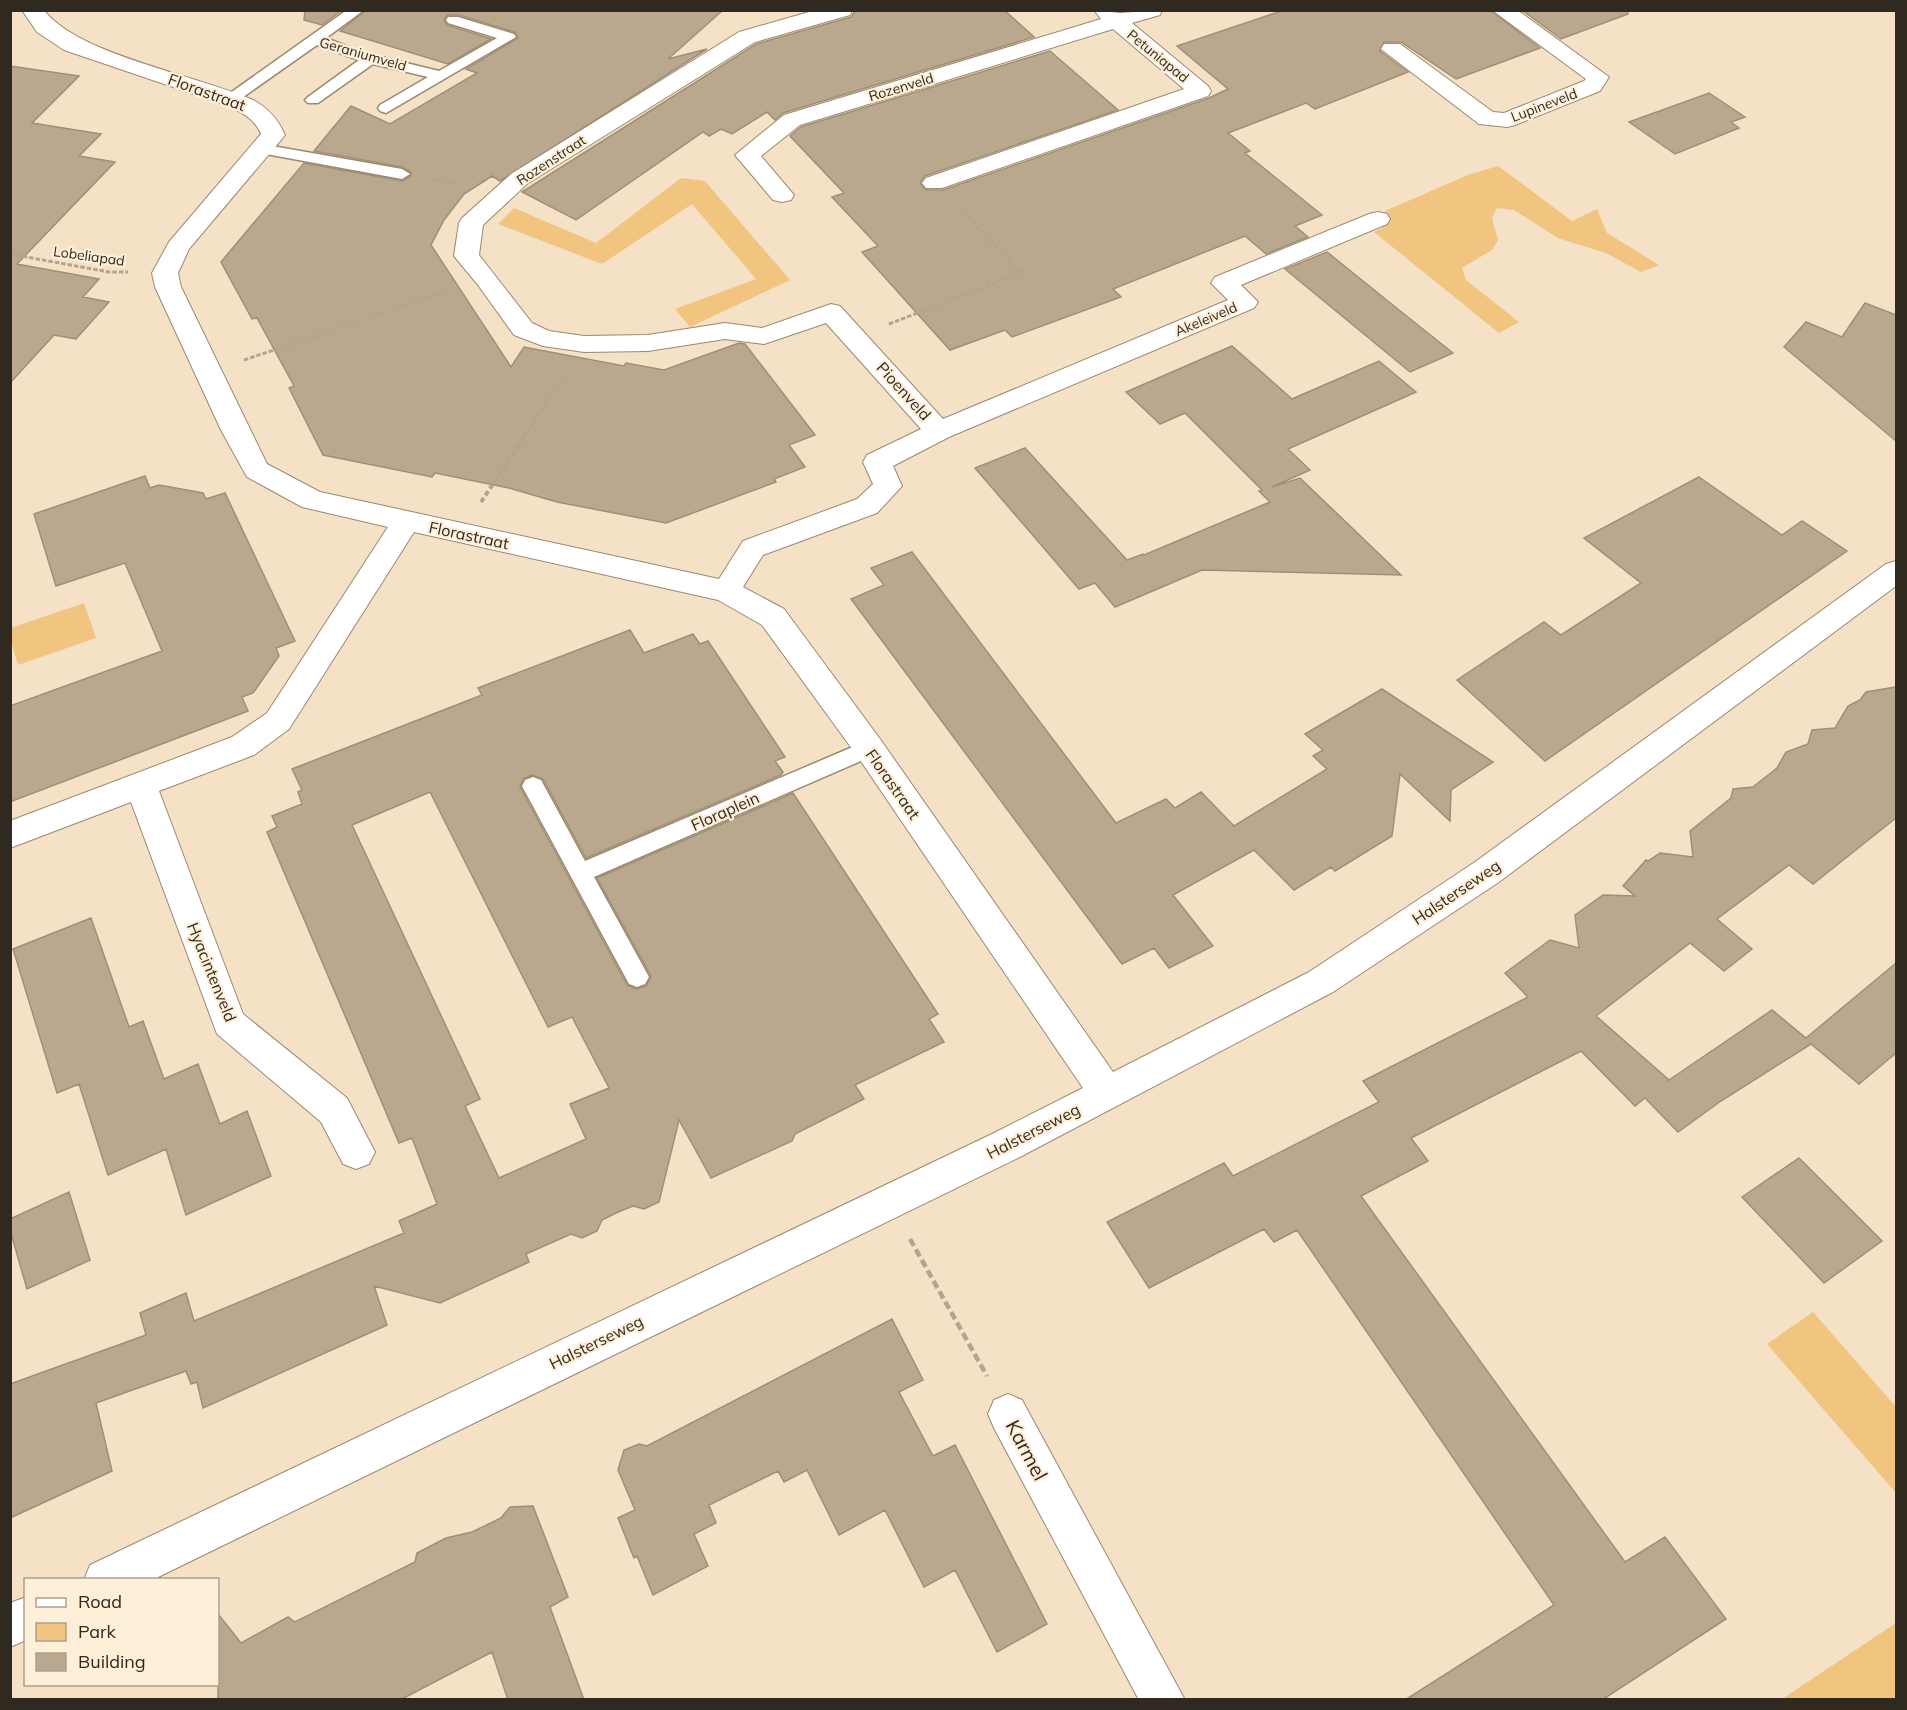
<svg xmlns="http://www.w3.org/2000/svg" width="1907" height="1710" viewBox="0 0 1907 1710" font-family="Mulish,sans-serif">
  <rect width="100%" height="100%" fill="#f4e1c6"/>
  <path fill="#f1c47f" d="M 1498,166 L 1572,221 L 1597,209 L 1607,233 L 1659,265 L 1641,272 L 1606,253 L 1558,238 L 1514,210 L 1497,208 L 1492,218 L 1498,240 L 1492,250 L 1462,268 L 1466,280 L 1519,322 L 1499,333 L 1374,232 L 1383,228 L 1385,211 L 1468,175 Z
    M 681,178 L 705,181 L 790,280 L 690,327 L 675,309 L 756,279 L 692,204 L 602,264 L 498,224 L 514,208 L 596,243 Z
    M 84,603 L 96,638 L 18,665 L 11,641 L 11,628 Z
    M 1813,1312 L 1896,1407 L 1896,1493 L 1767,1344 Z
    M 1896,1623 L 1896,1699 L 1782,1699 Z"/>
  <path fill="#baa88e" stroke="#a08f75" stroke-width="1.5" fill-rule="evenodd" d="M 305,10 L 342,10 L 322,25 L 304,20 Z
    M 366,10 L 723,10 L 668,59 L 707,49 L 500,181 L 492,176 L 464,194 L 444,220 L 431,245 L 511,367 L 524,347 L 624,366 L 626,363 L 664,370 L 739,343 L 745,344 L 815,435 L 789,445 L 805,467 L 774,479 L 776,482 L 666,523 L 557,502 L 509,488 L 435,473 L 432,477 L 323,455 L 289,388 L 294,386 L 257,318 L 252,319 L 221,262 L 304,163 L 402,181 L 411,176 L 411,172 L 402,167 L 314,151 L 351,106 L 390,124 L 477,73 L 466,69 L 518,38 L 515,32 L 459,15 L 448,15 L 444,19 L 447,25 L 491,39 L 448,64 L 340,31 Z
    M 856,10 L 1004,10 L 1034,37 L 783,113 L 775,120 L 767,112 L 732,134 L 721,129 L 709,136 L 703,132 L 576,220 L 522,192 L 756,44 L 851,17 Z
    M 1284,10 L 1490,10 L 1540,48 L 1456,79 L 1401,42 L 1384,42 L 1380,51 L 1408,72 L 1315,109 L 1306,103 L 1228,133 L 1250,151 L 1245,153 L 1322,215 L 1295,226 L 1308,237 L 1266,254 L 1245,236 L 1113,289 L 1121,297 L 1012,337 L 1005,330 L 950,350 L 862,252 L 878,246 L 832,197 L 844,193 L 790,136 L 801,127 L 1050,51 L 1118,110 L 925,176 L 920,183 L 926,190 L 943,190 L 1209,98 L 1228,89 L 1177,46 Z
    M 1522,10 L 1628,10 L 1628,14 L 1561,39 Z
    M 10,66 L 79,76 L 32,123 L 101,134 L 79,156 L 115,162 L 17,264 L 99,279 L 83,297 L 109,302 L 76,339 L 54,335 L 10,383 Z
    M 1709,93 L 1745,117 L 1731,122 L 1739,128 L 1675,154 L 1629,122 Z
    M 1327,252 L 1399,310 L 1453,353 L 1410,372 L 1285,269 Z
    M 1865,303 L 1896,315 L 1896,441 L 1784,347 L 1806,322 L 1842,337 Z
    M 1232,346 L 1292,399 L 1379,361 L 1416,392 L 1288,449 L 1310,470 L 1272,487 L 1300,478 L 1401,575 L 1202,570 L 1115,607 L 1095,583 L 1079,589 L 975,468 L 1025,448 L 1127,560 L 1143,554 L 1144,555 L 1270,502 L 1259,491 L 1262,490 L 1185,413 L 1160,424 L 1126,392 Z
    M 145,476 L 150,488 L 159,485 L 203,493 L 206,499 L 225,493 L 295,641 L 276,648 L 279,656 L 253,693 L 242,697 L 248,711 L 10,802 L 10,706 L 162,651 L 125,563 L 56,586 L 34,514 Z
    M 1699,477 L 1782,535 L 1802,521 L 1847,551 L 1545,761 L 1457,680 L 1544,622 L 1561,635 L 1641,583 L 1584,538 Z
    M 912,552 L 1116,823 L 1166,799 L 1175,808 L 1201,792 L 1234,826 L 1327,769 L 1313,756 L 1323,750 L 1305,734 L 1382,689 L 1493,762 L 1451,790 L 1450,821 L 1400,774 L 1392,836 L 1335,871 L 1331,867 L 1294,890 L 1254,850 L 1173,895 L 1213,946 L 1169,968 L 1154,948 L 1122,964 L 851,599 L 884,585 L 871,568 Z
    M 630,630 L 644,653 L 693,634 L 700,644 L 708,641 L 785,757 L 775,761 L 783,772 L 781,775 L 586,858 L 543,779 L 532,775 L 523,779 L 520,787 L 627,985 L 636,989 L 646,986 L 651,976 L 597,878 L 793,793 L 938,1014 L 929,1019 L 944,1042 L 855,1085 L 864,1099 L 795,1134 L 792,1141 L 711,1178 L 679,1120 L 659,1202 L 644,1209 L 633,1206 L 618,1212 L 602,1220 L 597,1231 L 582,1238 L 571,1234 L 526,1254 L 529,1262 L 440,1303 L 374,1286 L 387,1325 L 203,1408 L 197,1382 L 191,1384 L 186,1371 L 96,1403 L 112,1471 L 10,1518 L 10,1384 L 146,1335 L 140,1313 L 186,1293 L 194,1321 L 404,1233 L 399,1221 L 437,1204 L 412,1138 L 399,1143 L 267,832 L 277,827 L 272,816 L 302,804 L 298,792 L 302,790 L 292,769 L 482,695 L 478,688 ZM 430,792 L 548,1027 L 572,1017 L 609,1088 L 570,1104 L 586,1139 L 499,1178 L 465,1106 L 480,1099 L 352,825 Z
    M 1896,687 L 1896,818 L 1813,884 L 1789,865 L 1717,919 L 1752,949 L 1724,971 L 1690,943 L 1596,1016 L 1669,1080 L 1666,1082 L 1772,1010 L 1806,1038 L 1896,963 L 1896,1053 L 1859,1084 L 1811,1044 L 1721,1101 L 1678,1132 L 1645,1098 L 1635,1106 L 1581,1051 L 1411,1138 L 1428,1161 L 1361,1196 L 1625,1562 L 1665,1537 L 1726,1619 L 1602,1700 L 1405,1700 L 1554,1605 L 1297,1230 L 1274,1242 L 1264,1229 L 1149,1288 L 1107,1222 L 1224,1163 L 1233,1176 L 1379,1102 L 1363,1081 L 1528,997 L 1505,973 L 1550,940 L 1579,948 L 1575,915 L 1603,895 L 1635,896 L 1623,886 L 1646,860 L 1648,861 L 1660,853 L 1693,857 L 1690,831 L 1731,798 L 1733,789 L 1753,787 L 1777,768 L 1786,752 L 1808,744 L 1812,730 L 1835,728 L 1848,706 L 1860,700 L 1866,692 Z
    M 91,918 L 129,1027 L 143,1021 L 164,1079 L 198,1064 L 220,1124 L 247,1111 L 271,1176 L 186,1215 L 166,1149 L 108,1175 L 79,1084 L 57,1093 L 13,949 Z
    M 1799,1158 L 1882,1241 L 1824,1283 L 1742,1197 Z
    M 69,1192 L 90,1260 L 27,1289 L 10,1230 L 10,1219 Z
    M 892,1319 L 923,1380 L 899,1392 L 933,1456 L 955,1445 L 1047,1624 L 997,1652 L 955,1570 L 924,1587 L 885,1510 L 839,1535 L 807,1470 L 784,1482 L 778,1471 L 709,1505 L 716,1523 L 694,1534 L 708,1566 L 653,1595 L 637,1556 L 634,1558 L 618,1518 L 635,1510 L 618,1470 L 624,1450 L 639,1444 L 647,1446 Z
    M 533,1506 L 568,1597 L 550,1607 L 584,1700 L 508,1700 L 492,1652 L 400,1700 L 218,1700 L 218,1614 L 241,1643 L 288,1617 L 295,1622 L 415,1562 L 417,1553 L 446,1538 L 472,1532 L 501,1518 L 510,1507 Z"/>
  <g fill="none" stroke-linecap="round" stroke-linejoin="round">
    <defs>
      <path id="lane" d="M 347,10 L 364,10 L 326,38 L 361,52 L 439,71 L 497,38 L 448,23 L 446,20 L 448,17 L 458,17 L 514,34 L 516,37 L 386,113 L 380,111 L 378,108 L 380,105 L 428,77 L 373,64 L 318,103 L 308,103 L 305,100 L 308,97 L 359,60 L 317,45 L 236,102 L 226,102 L 223,99 L 226,96 Z
        M 261,144 L 402,169 L 410,174 L 402,179 L 255,152 L 253,149 Z
        M 869,740 L 877,742 L 880,748 L 877,754 L 594,877 L 649,977 L 645,984 L 637,987 L 629,984 L 522,786 L 525,780 L 533,777 L 541,780 L 585,861 Z"/>
      <path id="street" d="M 22,10 L 44,10 C 78,55 197,75 253,100 C 268,108 278,119 285,135 L 281,140 L 189,249 L 178,273 L 181,287 L 267,464 L 320,492 L 719,579 L 743,541 L 857,499 L 873,484 L 863,462 L 867,455 L 921,429 L 826,323 L 764,344 L 725,339 L 648,351 L 584,352 L 543,346 L 514,335 L 478,285 L 454,256 L 459,223 L 462,218 L 511,174 L 739,32 L 816,10 L 852,10 L 850,15 L 755,42 L 527,184 L 483,225 L 479,255 L 532,323 L 549,331 L 584,336 L 648,335 L 725,323 L 762,328 L 831,304 L 840,306 L 943,419 L 1228,300 L 1211,283 L 1215,277 L 1369,214 L 1378,212 L 1387,214 L 1390,219 L 1387,224 L 1241,285 L 1258,302 L 1254,308 L 949,437 L 893,466 L 902,486 L 877,513 L 763,555 L 743,587 L 784,609 L 880,739 L 1113,1072 L 1309,972 L 1475,862 L 1886,564 L 1896,561 L 1896,586 L 1499,882 L 1333,992 L 1018,1158 L 152,1580 L 84,1580 L 90,1565 L 992,1134 L 1083,1088 L 858,757 L 762,625 L 718,600 L 414,532 L 289,729 L 254,755 L 159,791 L 243,1014 L 347,1098 L 375,1152 L 369,1164 L 356,1169 L 343,1164 L 321,1122 L 217,1034 L 131,802 L 10,848 L 10,821 L 232,737 L 267,713 L 388,527 L 302,507 L 247,477 L 221,430 L 155,287 L 152,273 L 169,242 L 261,134 C 254,117 239,111 223,104 L 64,50 L 37,32 Z
        M 1094,10 L 1120,13 L 1162,10 L 1160,15 L 1132,23 L 1208,86 L 1211,91 L 1208,96 L 942,188 L 926,188 L 922,183 L 926,178 L 1184,89 L 1113,29 L 800,125 L 761,156 L 794,195 L 791,200 L 782,202 L 773,200 L 735,155 L 784,115 L 1101,19 Z
        M 1492,10 L 1517,10 L 1609,77 L 1600,91 L 1515,125 L 1507,127 L 1479,124 L 1381,49 L 1384,44 L 1400,44 L 1493,112 L 1504,113 L 1584,81 L 1586,79 Z
        M 1008,1394 L 1022,1400 L 1185,1700 L 1139,1700 L 994,1428 L 988,1414 L 994,1400 Z
        M 26,1597 L 26,1640 L 10,1647 L 10,1603 Z"/>
    </defs>
    <use href="#lane" stroke="#9a8970" stroke-width="3"/>
    <use href="#street" stroke="#9a8970" stroke-width="2"/>
    <path stroke="#b3a48f" stroke-width="3" stroke-dasharray="4.5 2" stroke-linecap="butt" d="M 432,179 L 460,184
      M 10,254 L 109,272 L 128,272
      M 889,324 L 1021,273 L 960,209
      M 244,360 L 450,291
      M 523,438 L 564,375"/>
    <path stroke="#b3a48f" stroke-width="4" stroke-dasharray="5 3" stroke-linecap="butt" d="M 481,502 L 524,437"/>
    <path stroke="#b3a48f" stroke-width="4.5" stroke-dasharray="8 4" stroke-linecap="butt" d="M 910,1239 L 987,1376"/>
    <use href="#lane" fill="#fff" fill-rule="evenodd"/>
    <use href="#street" fill="#fff" fill-rule="evenodd"/>
  </g>
  <g text-anchor="middle" dominant-baseline="central" stroke-width="4.5" stroke-linejoin="round" paint-order="stroke">
    <g font-size="14" fill="#30291f" stroke="#feefd9">
      <text transform="translate(363 54) rotate(16)">Geraniumveld</text>
      <text transform="translate(1158 56) rotate(39)">Petuniapad</text>
      <text transform="translate(901 87) rotate(-17)">Rozenveld</text>
      <text transform="translate(1544 105) rotate(-21)">Lupineveld</text>
      <text transform="translate(551 160) rotate(-33)">Rozenstraat</text>
      <text transform="translate(89 256) rotate(8)">Lobeliapad</text>
      <text transform="translate(1206 319) rotate(-23)">Akeleiveld</text>
    </g>
    <g font-size="16" fill="#30291f" stroke="#feefd9">
      <text transform="translate(207 92) rotate(20)">Florastraat</text>
      <text transform="translate(904 391) rotate(48)">Pioenveld</text>
      <text transform="translate(469 535) rotate(12)">Florastraat</text>
      <text transform="translate(893 784) rotate(55)">Florastraat</text>
      <text transform="translate(725 811) rotate(-24)">Floraplein</text>
      <text transform="translate(1456 892) rotate(-34)">Halsterseweg</text>
      <text transform="translate(212 972) rotate(68)">Hyacintenveld</text>
      <text transform="translate(1033 1131) rotate(-27)">Halsterseweg</text>
      <text transform="translate(596 1342) rotate(-26)">Halsterseweg</text>
    </g>
    <g font-size="20" fill="#30291f" stroke="#feefd9">
      <text transform="translate(1027 1450) rotate(62)">Karmel</text>
    </g>
  </g>
  <rect width="1907" height="1710" fill="none" stroke="#30291f" stroke-width="24"/>
  <rect x="24" y="1578" width="195" height="108" fill="#feefd9" stroke="#aca08f" stroke-width="1.5"/>
  <rect x="36" y="1598" width="30" height="9" fill="#ffffff" stroke="#aca08f" stroke-width="1.5"/>
  <text x="78" y="1608" font-size="18" fill="#30291f">Road</text>
  <rect x="36" y="1623" width="30" height="18" fill="#f1c47f" stroke="#aca08f" stroke-width="1.5"/>
  <text x="78" y="1638" font-size="18" fill="#30291f">Park</text>
  <rect x="36" y="1653" width="30" height="18" fill="#baa88e" stroke="#aca08f" stroke-width="1.5"/>
  <text x="78" y="1668" font-size="18" fill="#30291f">Building</text>
</svg>
